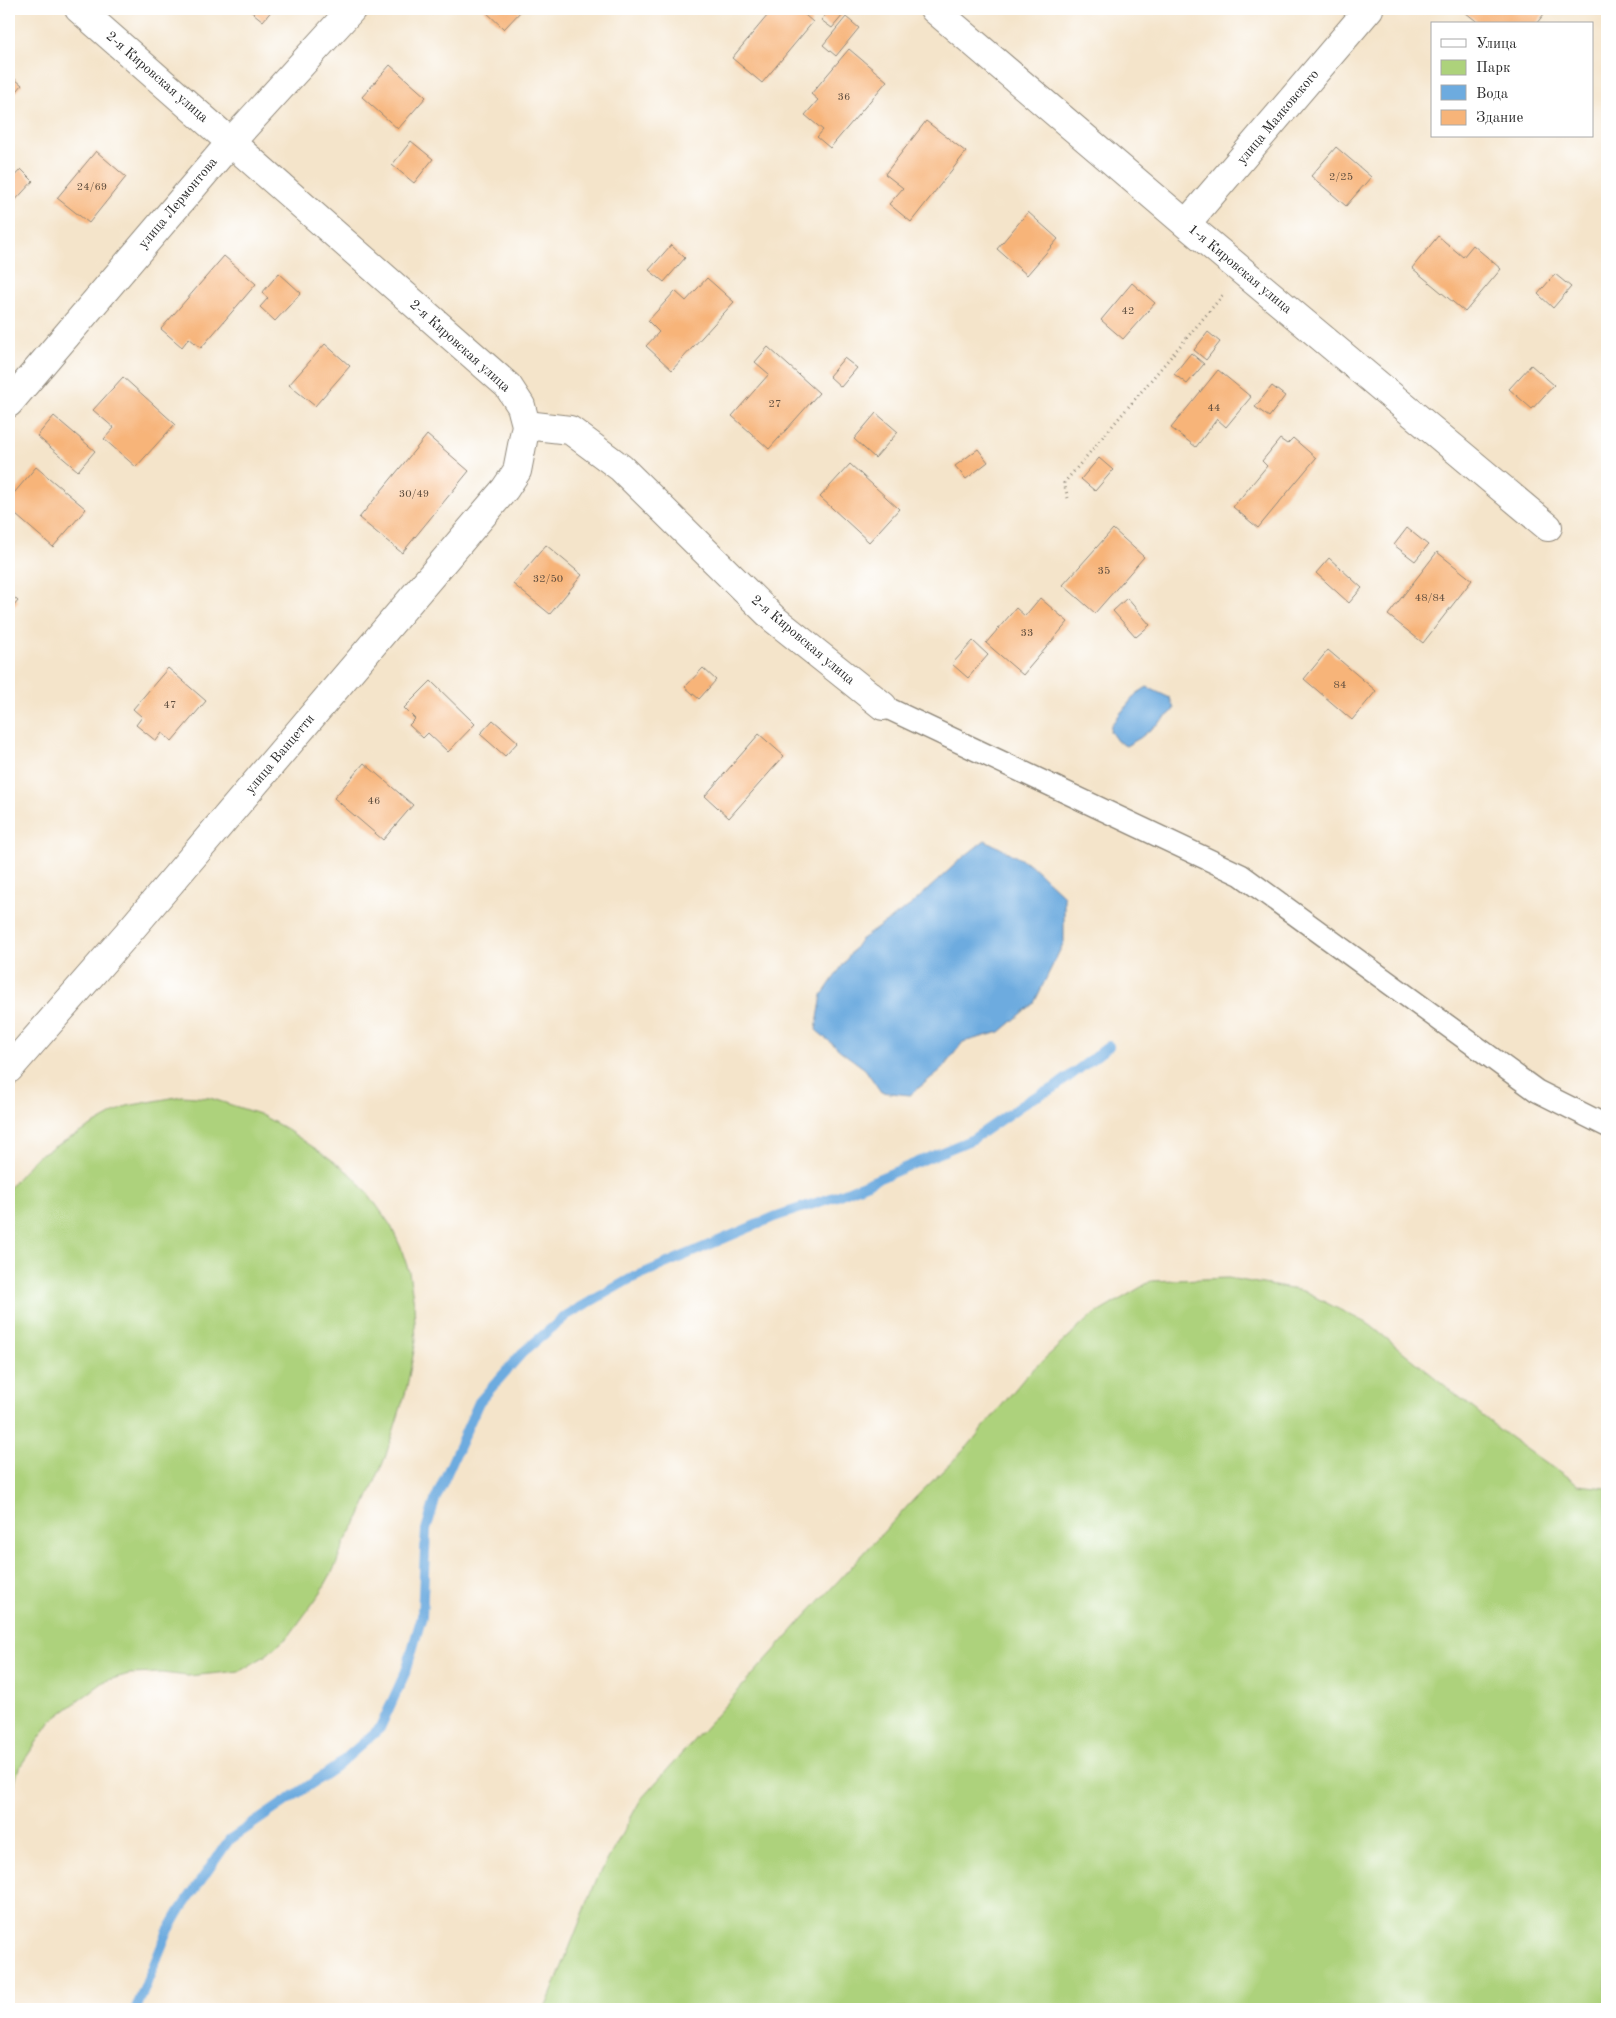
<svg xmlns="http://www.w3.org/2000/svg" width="1616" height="2018" viewBox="0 0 1616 2018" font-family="'Old Standard TT',serif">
  <rect width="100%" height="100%" fill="#fff"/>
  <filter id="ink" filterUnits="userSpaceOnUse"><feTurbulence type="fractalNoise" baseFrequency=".02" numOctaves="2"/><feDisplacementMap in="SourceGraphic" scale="10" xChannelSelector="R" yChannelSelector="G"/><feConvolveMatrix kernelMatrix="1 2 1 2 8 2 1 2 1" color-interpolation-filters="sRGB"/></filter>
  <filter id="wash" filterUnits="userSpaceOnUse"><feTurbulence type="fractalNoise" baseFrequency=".0096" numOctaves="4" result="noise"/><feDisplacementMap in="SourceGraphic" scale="20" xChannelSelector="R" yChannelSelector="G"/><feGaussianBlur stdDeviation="1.12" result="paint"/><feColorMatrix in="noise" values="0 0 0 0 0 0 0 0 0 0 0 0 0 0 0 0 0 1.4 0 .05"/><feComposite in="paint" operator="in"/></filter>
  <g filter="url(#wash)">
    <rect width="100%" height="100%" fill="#f4e4ca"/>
    <path fill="#add27b" stroke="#6c7e53" d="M 182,1096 L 210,1098 L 259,1114 L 283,1127 L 328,1157 L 353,1176 L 370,1196 L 391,1226 L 401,1248 L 409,1272 L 414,1304 L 416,1341 L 406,1391 L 385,1458 L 360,1517 L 344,1543 L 336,1565 L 321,1592 L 289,1636 L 265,1656 L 240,1671 L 188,1676 L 162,1673 L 129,1674 L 105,1681 L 51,1721 L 19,1768 L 9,1801 L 9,1188 L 36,1157 L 127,1106 Z
      M 1228,1278 L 1303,1291 L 1370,1325 L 1505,1434 L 1577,1485 L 1607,1488 L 1607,2009 L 545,2009 L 596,1881 L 641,1799 L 800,1622 L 916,1497 L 968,1446 L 1027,1375 L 1089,1318 L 1151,1281 Z"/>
    <path fill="#6dabdf" stroke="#4c6b85" d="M 1147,687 L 1170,698 L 1174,709 L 1171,713 L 1140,738 L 1126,746 L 1117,741 L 1110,731 L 1111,725 L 1136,694 Z
      M 985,840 L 1030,864 L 1064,896 L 1064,942 L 1034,1003 L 1000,1032 L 963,1042 L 942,1069 L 910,1095 L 881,1092 L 865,1069 L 842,1052 L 816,1030 L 822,995 L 860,940 L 911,905 L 961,859 Z"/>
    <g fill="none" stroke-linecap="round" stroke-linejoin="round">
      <path stroke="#6dabdf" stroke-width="10" d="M 136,2009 L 167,1933 L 181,1909 L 229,1840 L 336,1767 L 380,1728 L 406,1671 L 422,1616 L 426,1530 L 435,1500 L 479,1402 L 522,1353 L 567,1315 L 630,1279 L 774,1217 L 837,1196 L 973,1139 L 1029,1100 L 1054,1088 L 1109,1046"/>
    </g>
    <g id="blocks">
      <path fill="#f7b479" d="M 248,9 L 273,9 L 263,21 Z
        M 483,9 L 523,9 L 504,29 Z
        M 773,9 L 798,9 L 813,22 L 762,83 L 732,58 Z
        M 831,9 L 836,9 L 843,15 L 832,28 L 821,20 Z
        M 1461,9 L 1548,9 L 1536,24 L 1480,24 Z
        M 846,17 L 859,28 L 836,56 L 823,45 Z
        M 849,49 L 887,81 L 830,148 L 817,137 L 823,130 L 805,115 L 818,100 L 811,94 Z
        M 390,65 L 426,97 L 398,129 L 362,97 Z
        M 9,74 L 22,85 L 9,101 Z
        M 926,121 L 966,152 L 911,222 L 889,204 L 903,188 L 885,174 Z
        M 411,141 L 433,159 L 414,183 L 392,165 Z
        M 1336,147 L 1371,177 L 1346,206 L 1311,176 Z
        M 96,151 L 126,177 L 89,223 L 57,198 Z
        M 21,169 L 33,181 L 11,205 L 9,203 L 9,182 Z
        M 1028,212 L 1058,239 L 1027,275 L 997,249 Z
        M 1438,236 L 1463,257 L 1473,245 L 1501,269 L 1465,312 L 1412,268 Z
        M 671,245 L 685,258 L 664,282 L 649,270 Z
        M 224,256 L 256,284 L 201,348 L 189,338 L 182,347 L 161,329 Z
        M 279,273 L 301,293 L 275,321 L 260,307 L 268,298 L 262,293 Z
        M 1555,274 L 1571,287 L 1553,308 L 1538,294 Z
        M 707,278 L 734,302 L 672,370 L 646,346 L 659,332 L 648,321 L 675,291 L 686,301 Z
        M 1132,283 L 1155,303 L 1123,339 L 1101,320 Z
        M 1208,332 L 1220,342 L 1206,360 L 1194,350 Z
        M 325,344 L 350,366 L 315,406 L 289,385 Z
        M 768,347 L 819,393 L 769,449 L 732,416 L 769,374 L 755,362 Z
        M 1191,353 L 1204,364 L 1187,384 L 1174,374 Z
        M 844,358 L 857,368 L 841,387 L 829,376 Z
        M 1531,365 L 1554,385 L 1532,409 L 1509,389 Z
        M 1218,370 L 1251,397 L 1226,427 L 1217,419 L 1196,447 L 1171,428 Z
        M 123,377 L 175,424 L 136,467 L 104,439 L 114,428 L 93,410 Z
        M 1272,386 L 1285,396 L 1269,417 L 1255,407 Z
        M 876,413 L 898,432 L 875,458 L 854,439 Z
        M 54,416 L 95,451 L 78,471 L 37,436 Z
        M 427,435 L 469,471 L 402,553 L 359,518 Z
        M 1293,438 L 1316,458 L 1258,528 L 1233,507 L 1267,466 L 1262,461 L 1280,439 L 1287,444 Z
        M 978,449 L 988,462 L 966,479 L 955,466 Z
        M 1099,458 L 1113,470 L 1095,491 L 1081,479 Z
        M 850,464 L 899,509 L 869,542 L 820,497 Z
        M 36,467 L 86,509 L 53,547 L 9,509 L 9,499 Z
        M 1407,528 L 1428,545 L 1415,561 L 1394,545 Z
        M 1113,529 L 1144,557 L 1095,613 L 1063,585 Z
        M 546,545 L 582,575 L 550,614 L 513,584 Z
        M 1437,552 L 1472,580 L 1423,643 L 1388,615 Z
        M 1329,558 L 1362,588 L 1349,603 L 1316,573 Z
        M 9,593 L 18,601 L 9,612 Z
        M 1040,598 L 1068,622 L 1023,675 L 986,643 L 1016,608 L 1025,616 Z
        M 1127,598 L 1150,625 L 1136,637 L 1113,611 Z
        M 973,641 L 988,655 L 968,678 L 952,664 Z
        M 1328,650 L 1376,691 L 1352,720 L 1304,679 Z
        M 168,668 L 206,701 L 172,741 L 162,733 L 156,741 L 136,725 L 142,717 L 133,709 Z
        M 703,668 L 716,680 L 699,699 L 685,687 Z
        M 431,681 L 475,724 L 448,752 L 428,733 L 423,738 L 409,725 L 415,719 L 404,708 Z
        M 493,720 L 518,742 L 505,756 L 480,734 Z
        M 759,734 L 784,756 L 729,818 L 705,796 Z
        M 364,763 L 413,805 L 383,840 L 334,798 Z"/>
    </g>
  </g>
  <g filter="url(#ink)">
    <use href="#blocks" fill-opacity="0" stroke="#90887a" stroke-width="1"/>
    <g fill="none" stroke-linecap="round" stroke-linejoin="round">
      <defs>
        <path id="lane" d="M 883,706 L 1241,875 L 1537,1091 L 1607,1126"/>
        <path id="street" d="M 934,9 L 1186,224 L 1548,527
          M 1186,224 L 1369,9
          M 9,403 L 231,142 L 352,9
          M 526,425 L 570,430 L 621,468 L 774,619 L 883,706"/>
        <path id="secondary" d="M 9,1069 L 127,934 L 505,489 L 517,471 L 526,425 L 521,406 L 508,386 L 79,9"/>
      </defs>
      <use href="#lane" stroke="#90887a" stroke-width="24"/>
      <use href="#street" stroke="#90887a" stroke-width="30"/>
      <use href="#secondary" stroke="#90887a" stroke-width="30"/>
      <path stroke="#90887a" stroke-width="3" stroke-dasharray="1 4" stroke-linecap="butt" d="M 1068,498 L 1064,483 L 1223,295"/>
      <use href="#lane" stroke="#fff" stroke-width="21"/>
      <use href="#street" stroke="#fff" stroke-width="28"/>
      <use href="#secondary" stroke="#fff" stroke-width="28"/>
    </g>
  </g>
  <g text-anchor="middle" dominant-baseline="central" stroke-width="4" stroke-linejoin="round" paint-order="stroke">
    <g font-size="11" fill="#5e4d3e">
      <text x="844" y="97">36</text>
      <text x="1341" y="177">2/25</text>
      <text x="92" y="187">24/69</text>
      <text x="1128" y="311">42</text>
      <text x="775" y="404">27</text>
      <text x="1214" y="408">44</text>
      <text x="414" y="494">30/49</text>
      <text x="1104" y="571">35</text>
      <text x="548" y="579">32/50</text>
      <text x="1430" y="598">48/84</text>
      <text x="1027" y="633">33</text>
      <text x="1340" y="685">84</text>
      <text x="170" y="705">47</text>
      <text x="374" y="801">46</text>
    </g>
    <g font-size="14" fill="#2b2b2b" stroke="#fff">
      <text transform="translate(157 77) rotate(41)">2-я Кировская улица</text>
      <text transform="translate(1278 117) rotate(-50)">улица Маяковского</text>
      <text transform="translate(178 203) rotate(-50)">улица Лермонтова</text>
      <text transform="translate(1240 269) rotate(40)">1-я Кировская улица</text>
      <text transform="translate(460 346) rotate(42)">2-я Кировская улица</text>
      <text transform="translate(803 640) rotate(40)">2-я Кировская улица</text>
      <text transform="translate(280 754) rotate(-50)">улица Ванцетти</text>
    </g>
  </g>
  <rect width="1616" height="2018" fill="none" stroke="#fff" stroke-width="30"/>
  <rect x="1431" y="22" width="162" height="115" fill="#ffffff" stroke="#aaaaaa"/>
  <rect x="1441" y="39" width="25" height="8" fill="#ffffff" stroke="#aaaaaa"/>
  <text x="1476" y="48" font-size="15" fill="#2b2b2b">Улица</text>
  <rect x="1441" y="60" width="25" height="15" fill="#add27b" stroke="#aaaaaa"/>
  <text x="1476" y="72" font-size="15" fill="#2b2b2b">Парк</text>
  <rect x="1441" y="85" width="25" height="15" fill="#6dabdf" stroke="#aaaaaa"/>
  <text x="1476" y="98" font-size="15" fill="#2b2b2b">Вода</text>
  <rect x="1441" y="110" width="25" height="15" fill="#f7b479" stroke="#aaaaaa"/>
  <text x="1476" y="122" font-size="15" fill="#2b2b2b">Здание</text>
</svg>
